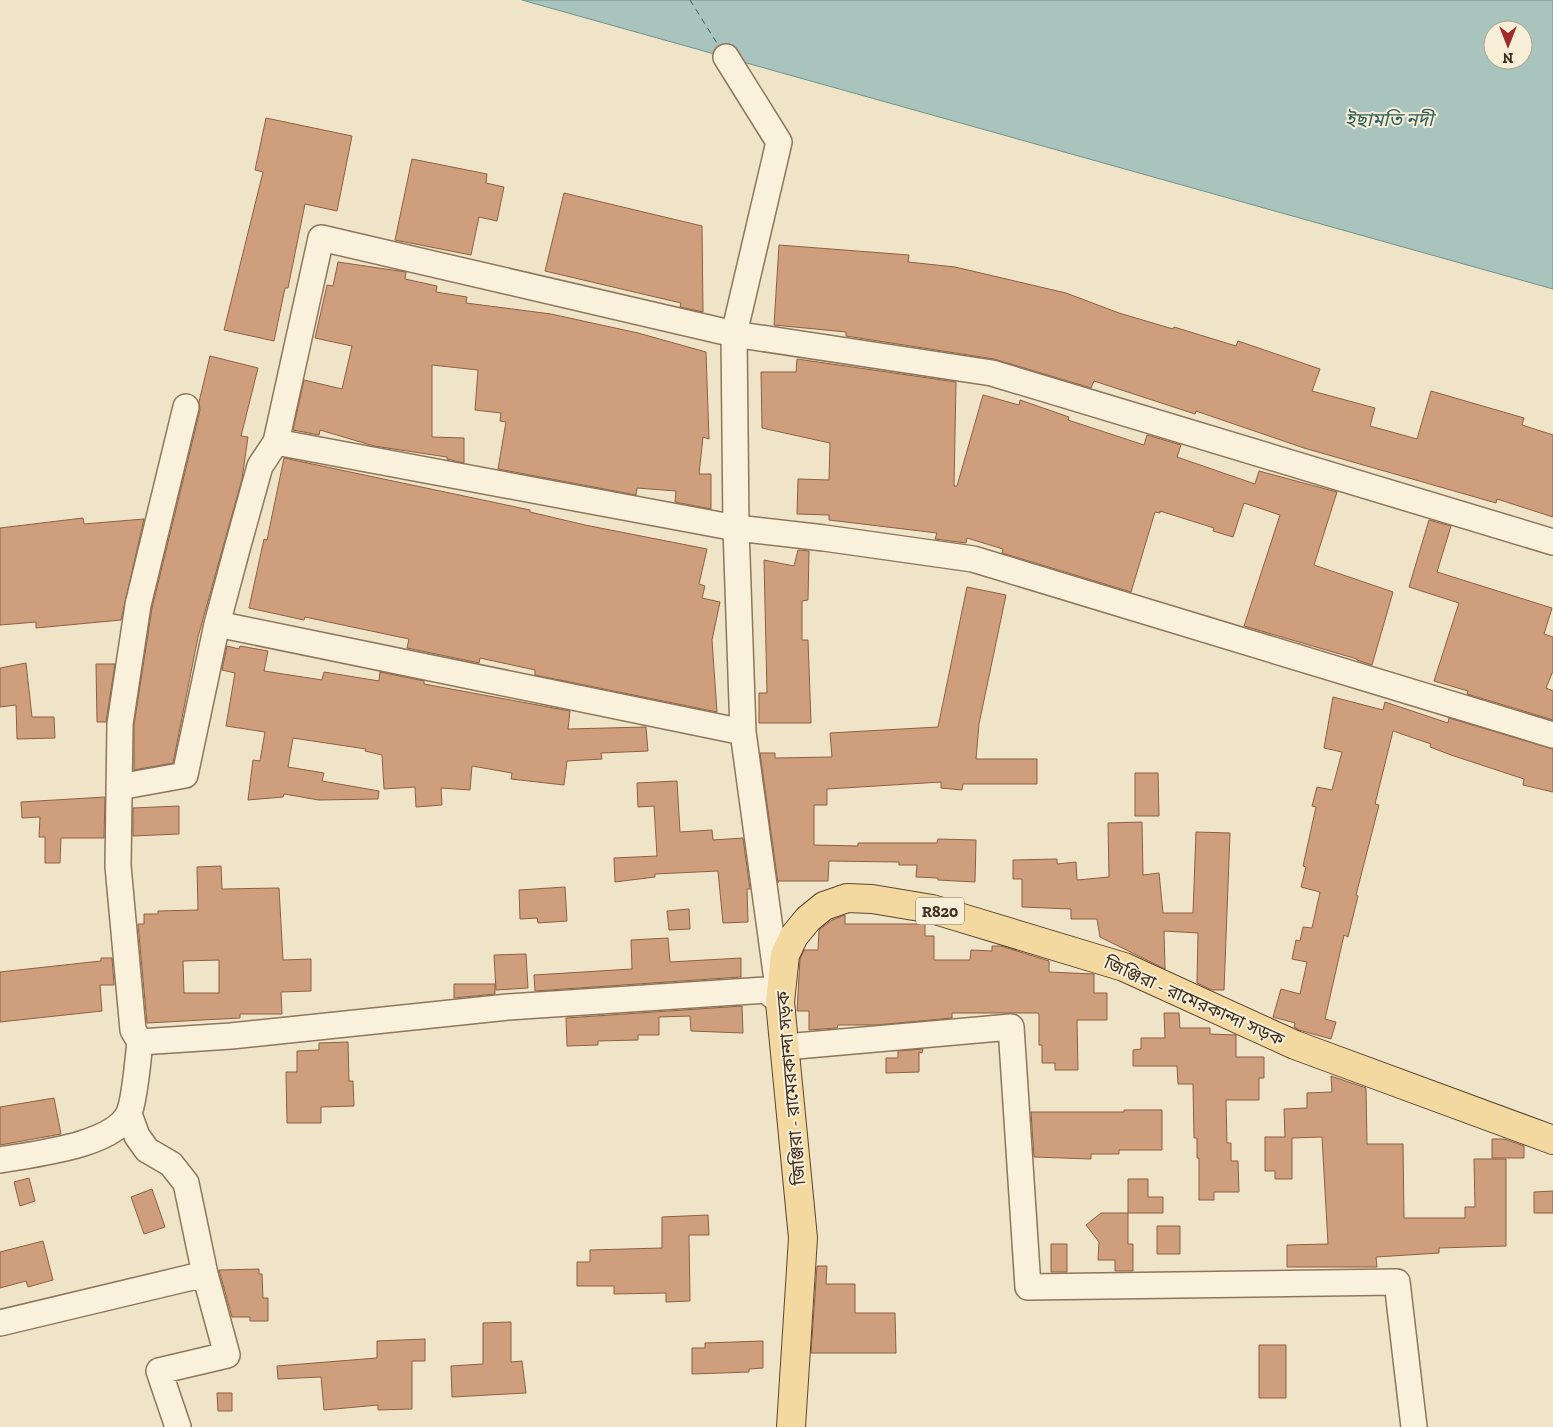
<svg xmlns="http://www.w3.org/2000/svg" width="1553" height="1427" viewBox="0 0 1553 1427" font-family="'Zilla Slab','Noto Sans Bengali',serif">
  <rect width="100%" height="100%" fill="#f0e4c8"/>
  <path fill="#a9c4bc" stroke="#6f938a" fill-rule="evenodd" d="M 522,0 L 1553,0 L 1553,289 L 536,4 ZM 1493,30 L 1523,30 L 1523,60 L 1493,60 Z"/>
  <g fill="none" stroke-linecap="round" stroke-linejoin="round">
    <path stroke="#2f5d5a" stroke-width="1" stroke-dasharray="6 5" stroke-linecap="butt" d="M 690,0 L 720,48"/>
  </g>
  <path fill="#cf9f7d" stroke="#8d5f41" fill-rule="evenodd" d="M 266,118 L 352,136 L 337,211 L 305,204 L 288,288 L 285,288 L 274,341 L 224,330 L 263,172 L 255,170 Z
    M 412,159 L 487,174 L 486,183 L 504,187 L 497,221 L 479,217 L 471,255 L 395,240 Z
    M 564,193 L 702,226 L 703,312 L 680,307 L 681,303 L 545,271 Z
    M 779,245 L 909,255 L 908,262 L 955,267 L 1066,293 L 1119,313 L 1173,329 L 1174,327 L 1236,346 L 1238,341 L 1320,369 L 1312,391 L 1375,408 L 1370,426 L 1417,439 L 1431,391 L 1524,418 L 1522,425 L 1553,435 L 1553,517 L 1497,499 L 1496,503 L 1304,448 L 1196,411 L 1195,414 L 1094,381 L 1091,388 L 994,359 L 846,336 L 846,332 L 774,325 Z
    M 338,262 L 406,272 L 405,279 L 437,286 L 436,292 L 467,297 L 466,303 L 551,314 L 638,333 L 706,352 L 709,439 L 703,437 L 699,474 L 711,474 L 711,509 L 675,502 L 676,491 L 637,488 L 636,495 L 498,469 L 506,422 L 500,421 L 501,413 L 475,410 L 478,370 L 432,365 L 432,437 L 464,438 L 464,463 L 447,459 L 447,457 L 374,446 L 320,430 L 319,435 L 293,430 L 304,380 L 342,389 L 352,346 L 315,338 L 327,285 L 333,286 Z
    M 210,356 L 258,368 L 241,436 L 248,437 L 242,479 L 198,637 L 173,763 L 134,770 L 134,725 L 152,608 L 200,410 L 199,402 Z
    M 797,359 L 956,382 L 954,486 L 957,486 L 983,395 L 1019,405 L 1020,400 L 1069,417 L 1068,420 L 1144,445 L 1147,435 L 1181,445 L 1177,457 L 1255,484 L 1259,471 L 1337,492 L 1314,565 L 1393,592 L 1372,665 L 1357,660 L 1357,659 L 1244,626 L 1280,515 L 1244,503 L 1233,537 L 1213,531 L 1214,528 L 1160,511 L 1160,513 L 1155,512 L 1131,592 L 1002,553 L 1003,549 L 967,538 L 966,543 L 935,539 L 937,533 L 829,520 L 829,515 L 797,514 L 798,479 L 829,480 L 830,443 L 762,428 L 761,372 L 796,372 Z
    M 284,458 L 530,510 L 530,512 L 585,525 L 707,549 L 699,584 L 705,586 L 702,598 L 720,602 L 712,640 L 717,712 L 535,675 L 535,670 L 480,658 L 479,663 L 407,648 L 409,639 L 305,617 L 304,620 L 249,608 L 264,539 L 267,540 Z
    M 83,518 L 84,524 L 144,519 L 121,620 L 36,628 L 36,622 L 0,625 L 0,528 Z
    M 1429,520 L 1451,526 L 1437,572 L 1552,608 L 1544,634 L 1553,637 L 1553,671 L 1546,688 L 1553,691 L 1553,720 L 1467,694 L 1468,691 L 1434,681 L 1459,603 L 1409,587 Z
    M 798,550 L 809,551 L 808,600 L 802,601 L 802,640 L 808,640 L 811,723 L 759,723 L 759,693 L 767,693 L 764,560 L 794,566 Z
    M 967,587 L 1006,595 L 979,724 L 976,759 L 1037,759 L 1037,784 L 963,784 L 962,790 L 941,788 L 941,782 L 827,789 L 827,805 L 814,805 L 814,845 L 858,846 L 858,843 L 937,843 L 938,839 L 976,840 L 975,882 L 938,880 L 938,878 L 916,877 L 917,865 L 899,865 L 899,862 L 829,861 L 828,881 L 778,881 L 778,883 L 760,753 L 775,753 L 775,758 L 832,757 L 830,733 L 938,727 Z
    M 227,646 L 239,649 L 240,646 L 268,651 L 264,671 L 322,680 L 324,672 L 379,681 L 380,672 L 424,681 L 424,684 L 570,711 L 568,729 L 646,727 L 648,751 L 601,753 L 602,759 L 567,761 L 564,785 L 511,779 L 512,773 L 472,766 L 470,790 L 441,788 L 442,805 L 416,807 L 415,787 L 384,789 L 382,755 L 365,751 L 366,749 L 293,738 L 288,767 L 324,773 L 322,781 L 379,791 L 378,799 L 319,800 L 284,794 L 283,797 L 248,800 L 253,760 L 260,761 L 265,732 L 226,726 L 235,673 L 222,670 Z
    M 26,663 L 32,717 L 54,717 L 55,738 L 17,739 L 16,705 L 0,707 L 0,668 Z
    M 96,664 L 115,664 L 106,722 L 97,722 Z
    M 1333,697 L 1383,710 L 1385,702 L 1448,723 L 1449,718 L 1553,749 L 1553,792 L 1523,785 L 1524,779 L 1451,755 L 1430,747 L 1431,744 L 1393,731 L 1375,804 L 1379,805 L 1356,895 L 1358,896 L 1348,937 L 1344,935 L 1325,1019 L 1336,1022 L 1331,1039 L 1299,1030 L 1294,1027 L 1295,1023 L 1273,1017 L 1281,989 L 1300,994 L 1307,962 L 1292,959 L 1296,940 L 1300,941 L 1303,927 L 1312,928 L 1320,892 L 1301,887 L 1306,867 L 1303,866 L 1316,807 L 1312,806 L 1317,787 L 1332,790 L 1342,752 L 1324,748 Z
    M 1135,773 L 1158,773 L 1159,816 L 1135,816 Z
    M 677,781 L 680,832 L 712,830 L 713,840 L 743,838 L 750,889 L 747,889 L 748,922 L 723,923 L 718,871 L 655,874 L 655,877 L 615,882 L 614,858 L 657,856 L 654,806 L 638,807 L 637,783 Z
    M 105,797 L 104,838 L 61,838 L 60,863 L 45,863 L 45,837 L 39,837 L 40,817 L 22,818 L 21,802 Z
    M 179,806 L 179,834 L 133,836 L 133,808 Z
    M 1142,822 L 1143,875 L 1159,873 L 1163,913 L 1193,913 L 1196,832 L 1230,833 L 1224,990 L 1212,990 L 1197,983 L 1198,933 L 1164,931 L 1165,969 L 1100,937 L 1097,919 L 1071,919 L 1071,909 L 1022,907 L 1022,879 L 1013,879 L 1013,860 L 1057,859 L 1057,864 L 1076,862 L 1077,880 L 1109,877 L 1108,823 Z
    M 221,866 L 222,889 L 279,888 L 283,960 L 311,959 L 311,991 L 281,992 L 282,1014 L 240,1014 L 240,1018 L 147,1023 L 138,924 L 144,924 L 144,914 L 158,914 L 158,911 L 198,910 L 197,867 ZM 219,960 L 219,993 L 184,993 L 183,961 Z
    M 565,887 L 567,921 L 538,923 L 537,918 L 520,919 L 519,890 Z
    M 689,909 L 690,929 L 669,930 L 667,911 Z
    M 845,915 L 845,924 L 925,924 L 925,936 L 934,936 L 934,960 L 970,960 L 971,950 L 992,951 L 992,946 L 1001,946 L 1049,961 L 1049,972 L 1094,974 L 1094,993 L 1107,993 L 1107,1020 L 1077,1020 L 1078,1070 L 1055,1070 L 1055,1063 L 1042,1063 L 1042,1045 L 1039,1045 L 1039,1014 L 1037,1013 L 952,1013 L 952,1018 L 876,1025 L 838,1025 L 837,1028 L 809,1030 L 809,1011 L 797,1011 L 800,959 L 804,950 L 818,950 L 819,930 L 832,920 Z
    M 668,938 L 670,962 L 741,958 L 741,977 L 535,991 L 534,975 L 632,969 L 631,940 Z
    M 526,954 L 528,988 L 496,990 L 494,955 Z
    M 101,958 L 112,958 L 114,985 L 100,985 L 102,1011 L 0,1022 L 0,972 L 101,961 Z
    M 454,984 L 495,984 L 495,994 L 454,998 Z
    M 742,1006 L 743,1033 L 691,1031 L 690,1016 L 659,1017 L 659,1035 L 638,1035 L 638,1040 L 598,1041 L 598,1045 L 567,1046 L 566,1018 Z
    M 1164,1013 L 1179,1013 L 1180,1028 L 1210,1028 L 1210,1034 L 1236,1035 L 1236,1057 L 1264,1057 L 1264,1078 L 1259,1078 L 1259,1100 L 1226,1100 L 1227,1143 L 1231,1143 L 1231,1161 L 1238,1161 L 1239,1192 L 1214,1192 L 1214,1200 L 1199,1200 L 1199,1158 L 1197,1158 L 1197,1138 L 1194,1138 L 1193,1084 L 1178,1084 L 1177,1066 L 1133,1066 L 1133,1050 L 1141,1049 L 1141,1038 L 1165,1038 Z
    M 348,1042 L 349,1081 L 353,1081 L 354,1106 L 321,1107 L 321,1123 L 287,1123 L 286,1072 L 297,1072 L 297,1051 L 319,1050 L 319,1043 Z
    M 923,1049 L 922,1053 L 919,1052 L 919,1072 L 886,1073 L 886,1058 L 898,1058 L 898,1051 Z
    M 1331,1076 L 1366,1088 L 1367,1144 L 1403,1144 L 1404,1218 L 1465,1218 L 1465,1207 L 1475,1207 L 1474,1159 L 1506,1159 L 1506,1246 L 1439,1248 L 1439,1253 L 1376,1257 L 1377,1267 L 1287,1267 L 1287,1245 L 1328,1244 L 1322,1137 L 1292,1138 L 1292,1179 L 1275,1179 L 1275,1171 L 1265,1171 L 1265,1137 L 1285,1137 L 1284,1109 L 1307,1108 L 1307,1093 L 1332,1092 Z
    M 54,1098 L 61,1134 L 0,1145 L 0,1107 Z
    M 1124,1110 L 1162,1110 L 1162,1150 L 1119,1150 L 1119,1154 L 1091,1154 L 1091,1159 L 1034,1157 L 1031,1112 L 1124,1112 Z
    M 1492,1139 L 1504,1139 L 1524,1146 L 1524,1158 L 1492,1158 Z
    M 29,1178 L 35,1201 L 20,1206 L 14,1182 Z
    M 1128,1179 L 1148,1179 L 1148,1197 L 1163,1197 L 1163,1213 L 1128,1213 Z
    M 152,1189 L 165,1227 L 144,1234 L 131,1197 Z
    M 1553,1191 L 1553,1213 L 1534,1213 L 1534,1192 Z
    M 1101,1213 L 1128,1213 L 1128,1244 L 1133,1244 L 1133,1271 L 1115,1271 L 1115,1260 L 1098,1260 L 1099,1242 L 1086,1225 Z
    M 708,1215 L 709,1235 L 689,1235 L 690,1301 L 666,1302 L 666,1293 L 614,1294 L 614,1286 L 577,1286 L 577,1262 L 590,1262 L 590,1250 L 662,1248 L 662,1217 Z
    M 1157,1226 L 1180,1226 L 1180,1254 L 1157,1254 Z
    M 43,1241 L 53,1280 L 28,1287 L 26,1281 L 0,1288 L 0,1252 Z
    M 1051,1244 L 1067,1244 L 1067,1272 L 1051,1272 Z
    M 817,1266 L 827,1266 L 826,1284 L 855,1284 L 855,1313 L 895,1313 L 896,1353 L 811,1353 Z
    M 259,1269 L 259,1274 L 262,1274 L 263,1298 L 268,1298 L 268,1321 L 250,1321 L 250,1317 L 232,1317 L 219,1270 Z
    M 511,1322 L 511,1362 L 522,1361 L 526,1393 L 452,1397 L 451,1366 L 483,1364 L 483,1323 Z
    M 425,1339 L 425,1361 L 412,1361 L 412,1409 L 378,1410 L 378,1405 L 324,1410 L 321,1377 L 278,1379 L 277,1366 L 377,1358 L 377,1341 Z
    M 763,1341 L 763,1368 L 749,1369 L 749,1372 L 692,1374 L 692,1348 L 705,1348 L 705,1343 Z
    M 1259,1345 L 1286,1345 L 1286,1398 L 1259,1398 Z
    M 217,1393 L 232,1393 L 232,1411 L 218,1411 Z"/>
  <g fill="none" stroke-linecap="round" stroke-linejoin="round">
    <defs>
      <path id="minor" d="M 726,57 L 779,142 L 734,334 L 992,373 L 1553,542
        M 276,442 L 736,528 L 824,538 L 973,559 L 1553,735
        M 217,624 L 743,732
        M 140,1042 L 133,1030 L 118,866 L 120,724 L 138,605 L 186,407
        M 785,1047 L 1011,1027 L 1028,1287 L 1397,1282 L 1414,1427
        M 129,1114 L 137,1136 L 147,1150 L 171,1164 L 186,1183 L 205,1274 L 227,1355 L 159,1371 L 178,1427
        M 0,1160 C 33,1154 114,1146 129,1113 C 135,1099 138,1058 140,1042 L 231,1036 L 508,1007 L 766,990 L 780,1002 L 743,732 L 736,528 L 734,334 L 321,238 L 276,442 L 260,466 L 237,549 L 217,624 L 185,775 L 119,787
        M 0,1323 L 205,1274"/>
      <path id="major" d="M 791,1427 L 803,1238 L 780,1002 L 785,955 L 794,936 L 808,919 L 824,906 L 847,898 L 872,899 L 932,909 L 1124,967 L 1295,1045 L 1553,1140"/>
    </defs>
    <use href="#minor" stroke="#8d765c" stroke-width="28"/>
    <use href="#major" stroke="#5b4430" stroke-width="30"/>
    <use href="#minor" stroke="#faf1dc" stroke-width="25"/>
    <use href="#major" stroke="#f3d9a0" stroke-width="28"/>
  </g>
  <g text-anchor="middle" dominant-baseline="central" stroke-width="4" stroke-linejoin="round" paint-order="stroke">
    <rect fill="#f7eed8" stroke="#756857" stroke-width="1" x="916" y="897.5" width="48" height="27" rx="4"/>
    <g font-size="16" font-weight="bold" fill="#3d2e20">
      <text x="940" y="911">R820</text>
    </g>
    <g font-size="18" fill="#3d2e20" stroke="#f7eed8">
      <text transform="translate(1194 1001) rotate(24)">জিঞ্জিরা - রামেরকান্দা সড়ক</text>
      <text transform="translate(791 1088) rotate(-95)">জিঞ্জিরা - রামেরকান্দা সড়ক</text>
    </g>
    <g font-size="19" font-style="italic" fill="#2f5d5a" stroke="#f7eed8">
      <text x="1389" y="119">ইছামতি নদী</text>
    </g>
  </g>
  <g transform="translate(1508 45) rotate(180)"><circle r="24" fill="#f7eed8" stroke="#ada18e"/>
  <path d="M0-4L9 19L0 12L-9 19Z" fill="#9e2a2b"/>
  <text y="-8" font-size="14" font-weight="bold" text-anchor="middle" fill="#3d2e20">N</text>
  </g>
</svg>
